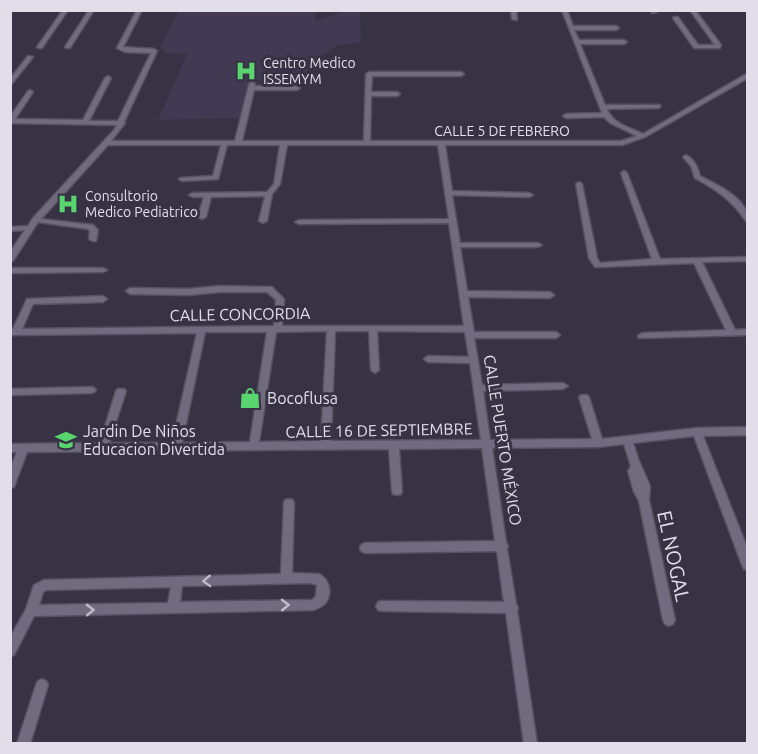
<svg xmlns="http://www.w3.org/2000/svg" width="758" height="754" viewBox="0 0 758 754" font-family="Ubuntu,sans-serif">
  <rect width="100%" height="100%" fill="#373244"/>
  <path fill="#413a52" d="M 179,11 L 316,11 L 315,21 L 345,11 L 360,11 L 361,43 L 337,45 L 314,62 L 312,80 L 249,80 L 239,118 L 158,120 L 187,54 L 164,53 L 165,49 L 159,49 Z"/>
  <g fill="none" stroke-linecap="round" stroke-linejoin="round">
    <defs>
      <path id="street" d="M 63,10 L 68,10 L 42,48 L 38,48 L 37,47 Z
        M 89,10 L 94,10 L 70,48 L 66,48 L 65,47 Z
        M 137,10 L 142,10 L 123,47 L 154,49 L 157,51 L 124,122 L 125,123 L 111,141 L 235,141 L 249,84 L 252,82 L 255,84 L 254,86 L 297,86 L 300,88 L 297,90 L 254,90 L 242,141 L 364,141 L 366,74 L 369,72 L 461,72 L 464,74 L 461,76 L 372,76 L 371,92 L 397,92 L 400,94 L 397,96 L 371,96 L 370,141 L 621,141 L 637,136 L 610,123 L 604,117 L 566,118 L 563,116 L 566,114 L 602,113 L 562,10 L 567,10 L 573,26 L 616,26 L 619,28 L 616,30 L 574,30 L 579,40 L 624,40 L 627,42 L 624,44 L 580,44 L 605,105 L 660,105 L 660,107 L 658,108 L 607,109 C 613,124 629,127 643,134 L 748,73 L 748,78 L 645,137 L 622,145 L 445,145 L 452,191 L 529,193 L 533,195 L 529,197 L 452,195 L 460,243 L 538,243 L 542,245 L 538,247 L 460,247 L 467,291 L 550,292 L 554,295 L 550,298 L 468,297 L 474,332 L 556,332 L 560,335 L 556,338 L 474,338 L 482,385 L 563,383 L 568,386 L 563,389 L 483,391 L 490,440 L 592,439 L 579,397 L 581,395 L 587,395 L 589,397 L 602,439 L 697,428 L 748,427 L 748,435 L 703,436 L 748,550 L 748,570 L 744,569 L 742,565 L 694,436 L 633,443 L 639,461 L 650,486 L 649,500 L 675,620 L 673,624 L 669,626 L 665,624 L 663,620 L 639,501 L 634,492 L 628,471 L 631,466 L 624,444 L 598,447 L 492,448 L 506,542 L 508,546 L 507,549 L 516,604 L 518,608 L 517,610 L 537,744 L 524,744 L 506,613 L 382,611 L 378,610 L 376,606 L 378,602 L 382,601 L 504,602 L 497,551 L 365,553 L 361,551 L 360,548 L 361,545 L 365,543 L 495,541 L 482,448 L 399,449 L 402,491 L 401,494 L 397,495 L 393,494 L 392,491 L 389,449 L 27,452 L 15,484 L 14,487 L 10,488 L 10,469 L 17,452 L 10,452 L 10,444 L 100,443 L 116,391 L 118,389 L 124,389 L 126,391 L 109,443 L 172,443 L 197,333 L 10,335 L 10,329 L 13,329 L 27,299 L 103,296 L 107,299 L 103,302 L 33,304 L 22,329 L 274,326 L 276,300 L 267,292 L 220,292 L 188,295 L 130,294 L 126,291 L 130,288 L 188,289 L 220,286 L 272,287 L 284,299 L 282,326 L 464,326 L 449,223 L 299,224 L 295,222 L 299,220 L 449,219 L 438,145 L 287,145 L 280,184 L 272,194 L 267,221 L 263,223 L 259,221 L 265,196 L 211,197 L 206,217 L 202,219 L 198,217 L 204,197 L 193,197 L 189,195 L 193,193 L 267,192 L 274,184 L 280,145 L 227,145 L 218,179 L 182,181 L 179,179 L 180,178 L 213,176 L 221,145 L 108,145 L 41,219 L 93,225 L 98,230 L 96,241 L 93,241 L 89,239 L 90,231 L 88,229 L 38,222 L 13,261 L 10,261 L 10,252 L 25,230 L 10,231 L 10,227 L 28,226 L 33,218 L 114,130 L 117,125 L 10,123 L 10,117 L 28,91 L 30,90 L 33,92 L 15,119 L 83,120 L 105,78 L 108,76 L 111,78 L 89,121 L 118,121 L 151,53 L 125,52 L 117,48 ZM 327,331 L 321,441 L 259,442 L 276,332 ZM 335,331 L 369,331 L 371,370 L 375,373 L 379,370 L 377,331 L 465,332 L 469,357 L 428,356 L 424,359 L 428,362 L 470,363 L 481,440 L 331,441 ZM 205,332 L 267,332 L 250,442 L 182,443 Z
        M 511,10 L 516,10 L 517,20 L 512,19 Z
        M 651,10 L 656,10 L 657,12 L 652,13 Z
        M 690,10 L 695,10 L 721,45 L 720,48 L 694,48 L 673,18 L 674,17 L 678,17 L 698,45 L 715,45 Z
        M 28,56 L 33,57 L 10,86 L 10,79 Z
        M 686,155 C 694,159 698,167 700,176 C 717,185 748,198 748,220 L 745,220 C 732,200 715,189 695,178 L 691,166 L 683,157 Z
        M 624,171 L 627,173 L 660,259 L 748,257 L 748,261 L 702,262 L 735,330 L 748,329 L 748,335 L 639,338 L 638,336 L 642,333 L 726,330 L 694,263 L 598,267 L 595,267 L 589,258 L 576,184 L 579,182 L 582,184 L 597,258 L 600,263 L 652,259 L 621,173 Z
        M 10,268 L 103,268 L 107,270 L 103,272 L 10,273 Z
        M 91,387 L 94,388 L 96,390 L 94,392 L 91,393 L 10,395 L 10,389 Z
        M 289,499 L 293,500 L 294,503 L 292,573 L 319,574 C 329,579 332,591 327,601 C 324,606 318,608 314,610 L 34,616 L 14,655 L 10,657 L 10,638 L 26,609 L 34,585 L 44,580 L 281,574 L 284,503 L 285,500 ZM 310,583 L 317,585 L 316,596 L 312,600 L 180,602 L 182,586 ZM 171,587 L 168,603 L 39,605 L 43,592 L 46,590 Z
        M 42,679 L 46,681 L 48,685 L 30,744 L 17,744 L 36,685 L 38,681 Z"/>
    </defs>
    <use href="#street" stroke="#555160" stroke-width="3"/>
    <use href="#street" fill="#716b80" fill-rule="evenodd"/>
  </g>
  <defs><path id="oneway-chevron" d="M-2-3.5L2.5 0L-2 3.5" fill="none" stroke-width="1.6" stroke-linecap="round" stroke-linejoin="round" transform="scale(1.5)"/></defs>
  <g stroke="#bfbcca">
    <use href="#oneway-chevron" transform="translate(207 581) rotate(178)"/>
    <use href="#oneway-chevron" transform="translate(285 605) rotate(-1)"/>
    <use href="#oneway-chevron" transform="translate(90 610) rotate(-1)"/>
  </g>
  <defs>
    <symbol id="hospital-bare" viewBox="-9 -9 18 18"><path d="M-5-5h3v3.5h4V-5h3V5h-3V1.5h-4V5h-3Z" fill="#59d56f" stroke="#373244" stroke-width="2.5" paint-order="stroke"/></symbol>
    <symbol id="shop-bare" viewBox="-9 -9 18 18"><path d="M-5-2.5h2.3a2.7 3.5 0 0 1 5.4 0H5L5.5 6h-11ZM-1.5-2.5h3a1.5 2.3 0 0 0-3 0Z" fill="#59d56f" stroke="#373244" stroke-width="2.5" paint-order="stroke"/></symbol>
    <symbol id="school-bare" viewBox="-9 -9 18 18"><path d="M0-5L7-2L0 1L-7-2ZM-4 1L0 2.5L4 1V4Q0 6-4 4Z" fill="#59d56f" stroke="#373244" stroke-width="2.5" paint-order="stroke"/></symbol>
  </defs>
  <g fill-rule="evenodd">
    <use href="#hospital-bare" x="231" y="56" width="30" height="30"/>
    <use href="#hospital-bare" x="53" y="189" width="30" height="30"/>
    <use href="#shop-bare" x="235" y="383" width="30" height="30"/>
    <use href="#school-bare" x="51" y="425" width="30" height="30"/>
  </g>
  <g text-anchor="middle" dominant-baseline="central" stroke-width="6" stroke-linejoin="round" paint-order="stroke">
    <g font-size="14" fill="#e1deea" stroke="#373244" text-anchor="start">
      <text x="263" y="63">Centro Medico<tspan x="263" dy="16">ISSEMYM</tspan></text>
      <text x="85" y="196">Consultorio<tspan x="85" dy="16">Medico Pediatrico</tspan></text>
    </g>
    <g font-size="14" fill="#e1deea" stroke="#373244">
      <text x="502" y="131">CALLE 5 DE FEBRERO</text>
    </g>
    <g font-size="16" fill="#e1deea" stroke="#373244">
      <text transform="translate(240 314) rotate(-1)">CALLE CONCORDIA</text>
      <text transform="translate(379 430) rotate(-1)">CALLE 16 DE SEPTIEMBRE</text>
      <text transform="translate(503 440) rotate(81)">CALLE PUERTO MÉXICO</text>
    </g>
    <g font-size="16" fill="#e1deea" stroke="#373244" text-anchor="start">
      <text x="267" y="398">Bocoflusa</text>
      <text x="83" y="431">Jardin De Niños<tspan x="83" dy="18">Educacion Divertida</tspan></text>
    </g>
    <g font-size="20" fill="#e1deea" stroke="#373244">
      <text transform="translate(674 556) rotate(78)">EL NOGAL</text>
    </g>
  </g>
  <rect width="758" height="754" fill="none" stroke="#e1deea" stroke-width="24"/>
</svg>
